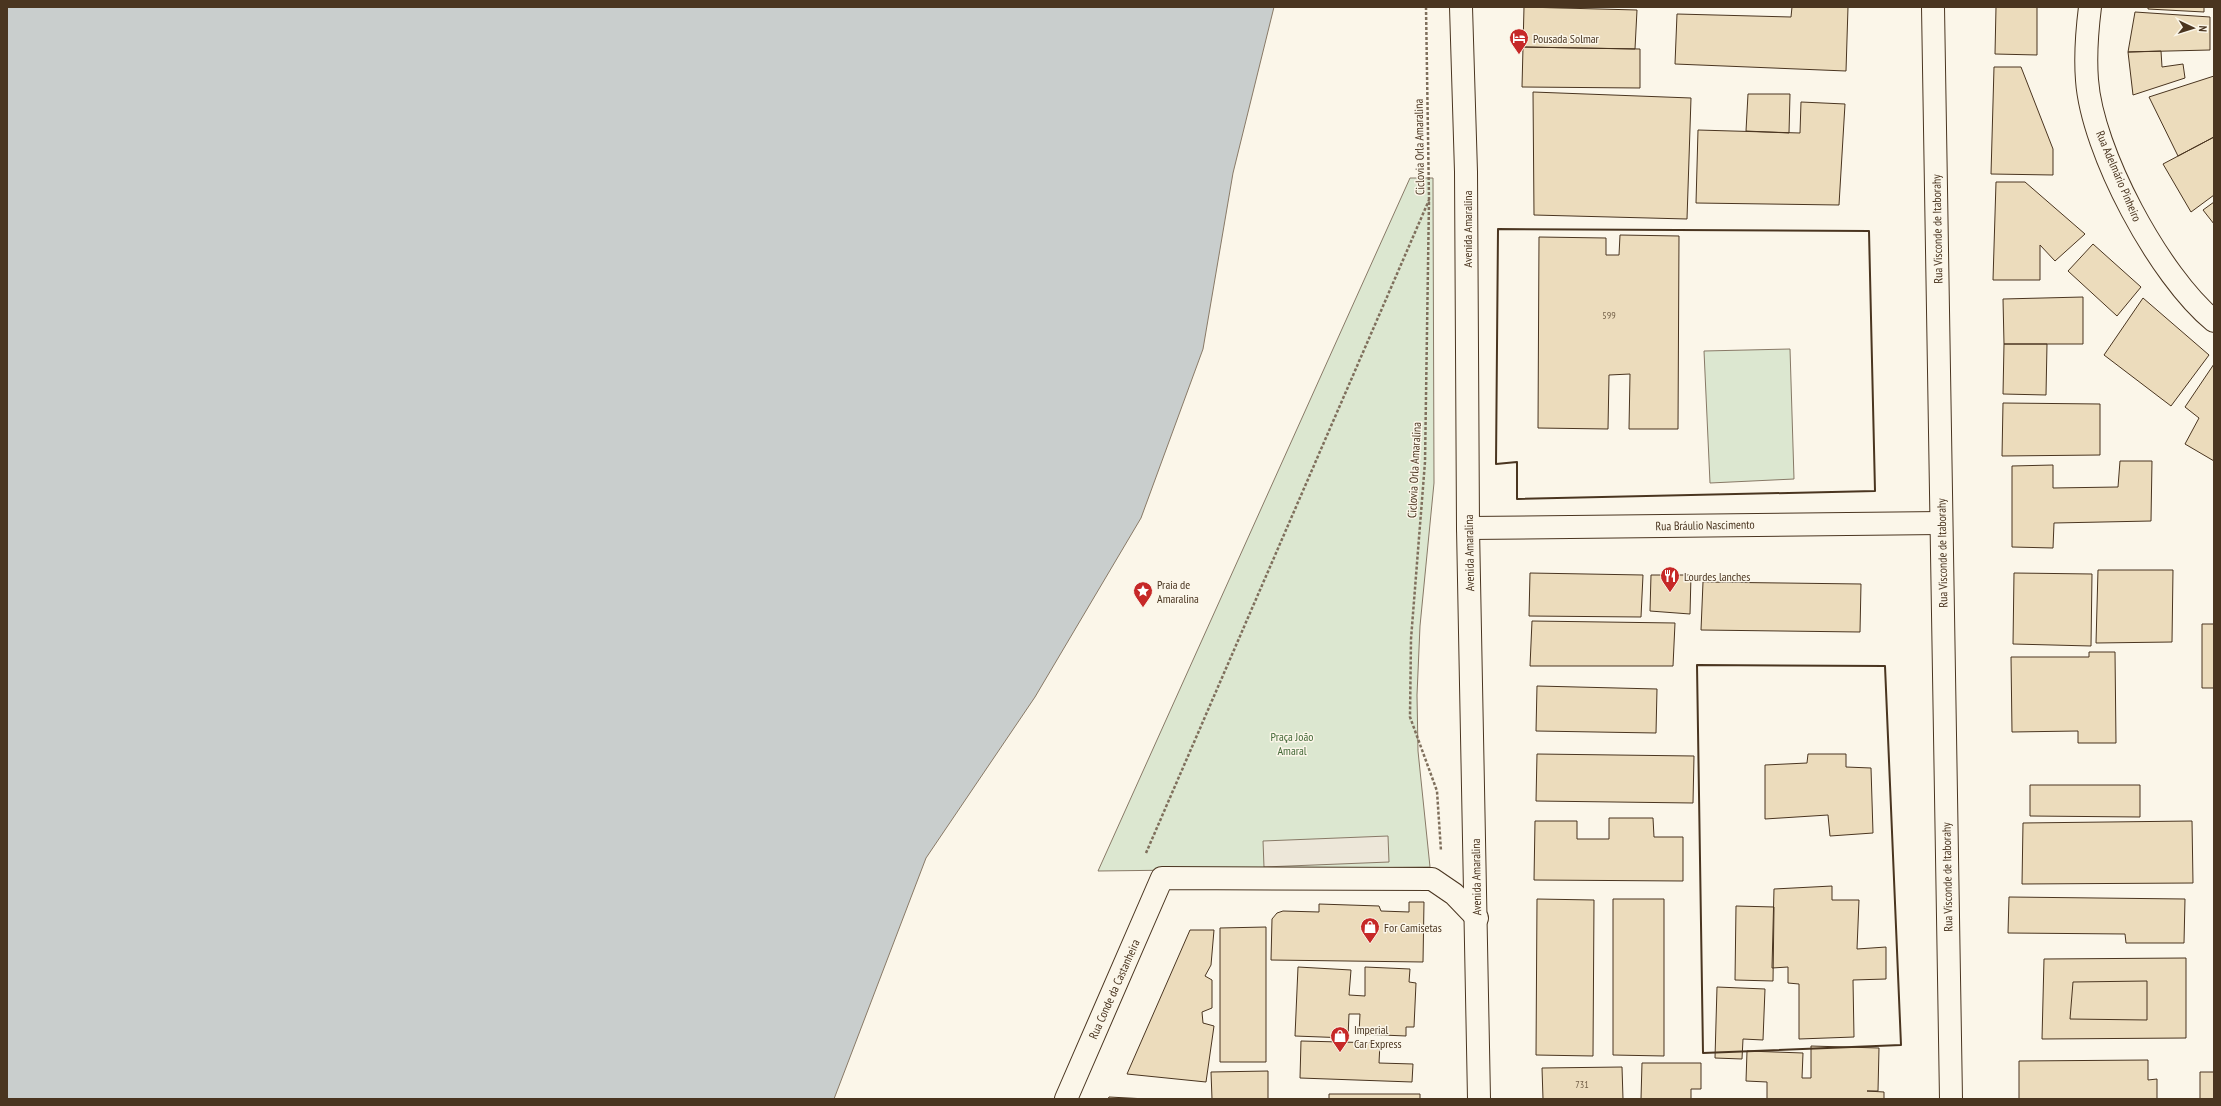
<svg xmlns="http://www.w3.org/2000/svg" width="2221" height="1106" viewBox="0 0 2221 1106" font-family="'PT Sans Narrow',sans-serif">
  <rect width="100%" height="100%" fill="#fbf6e9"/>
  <path fill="#dce7d0" stroke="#887966" d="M 1410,178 L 1433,178 L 1434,483 L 1420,626 L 1417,695 L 1418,751 L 1430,867 L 1098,871 Z
    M 1790,349 L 1794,479 L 1710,483 L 1704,351 Z"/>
  <path fill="#ede7d9" stroke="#887966" d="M 1388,836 L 1389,862 L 1264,867 L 1263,841 Z"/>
  <path fill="#c9cecd" stroke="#887966" d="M 7,7 L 1274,7 L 1233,173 L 1203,349 L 1141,518 L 1035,697 L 926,858 L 834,1099 L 7,1099 Z"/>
  <path fill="#ecdcbc" stroke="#4a3520" d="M 1524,7 L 1637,10 L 1635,49 L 1523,47 Z
    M 1792,7 L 1848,7 L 1846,71 L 1675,64 L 1677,14 L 1791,17 Z
    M 1996,7 L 2037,7 L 2037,55 L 1995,54 Z
    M 2148,7 L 2204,7 L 2204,12 L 2148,9 Z
    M 2135,12 L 2210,17 L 2210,50 L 2128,52 Z
    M 1523,47 L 1640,49 L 1640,88 L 1522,87 Z
    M 2161,51 L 2162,67 L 2183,64 L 2185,78 L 2133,95 L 2128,52 Z
    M 1994,67 L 2021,67 L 2053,149 L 2053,175 L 1991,174 Z
    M 2214,76 L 2214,137 L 2178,156 L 2149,97 Z
    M 1533,92 L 1691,98 L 1687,219 L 1534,215 Z
    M 1748,94 L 1790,94 L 1789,133 L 1746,131 Z
    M 1801,102 L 1845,104 L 1839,205 L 1696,203 L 1698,130 L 1800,133 Z
    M 2214,137 L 2214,195 L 2191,212 L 2163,164 Z
    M 1996,182 L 2025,182 L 2085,234 L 2055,261 L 2040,245 L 2040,280 L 1993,280 Z
    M 2214,202 L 2214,224 L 2203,210 Z
    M 1620,235 L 1679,236 L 1678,429 L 1629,429 L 1630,374 L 1609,375 L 1608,429 L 1538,428 L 1539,237 L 1606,238 L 1606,255 L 1619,255 Z
    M 2093,244 L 2141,287 L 2117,316 L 2068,271 Z
    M 2083,297 L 2083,344 L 2004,344 L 2003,299 Z
    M 2143,298 L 2209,355 L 2171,406 L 2104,355 Z
    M 2004,344 L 2047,344 L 2046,395 L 2003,394 Z
    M 2214,364 L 2214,461 L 2185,444 L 2199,418 L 2185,407 Z
    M 2003,403 L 2100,404 L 2100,455 L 2002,456 Z
    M 2120,461 L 2152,461 L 2151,521 L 2054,523 L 2053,548 L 2012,547 L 2012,466 L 2053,465 L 2053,488 L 2118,487 Z
    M 2098,570 L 2173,570 L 2172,642 L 2096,643 Z
    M 1530,573 L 1643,575 L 1641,617 L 1529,616 Z
    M 2014,573 L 2092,574 L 2091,646 L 2013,644 Z
    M 1651,575 L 1691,575 L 1690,614 L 1650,611 Z
    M 1703,582 L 1861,584 L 1860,632 L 1701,630 Z
    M 1532,621 L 1675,623 L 1673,666 L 1530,666 Z
    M 2202,624 L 2214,624 L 2214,688 L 2202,688 Z
    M 2089,652 L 2115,652 L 2116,743 L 2078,743 L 2078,731 L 2012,732 L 2011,657 L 2089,657 Z
    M 1537,686 L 1657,689 L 1656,733 L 1536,731 Z
    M 1537,754 L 1694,756 L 1693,803 L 1536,801 Z
    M 1808,754 L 1846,754 L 1846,767 L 1871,768 L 1873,833 L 1830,836 L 1828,815 L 1765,819 L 1765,765 L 1807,763 Z
    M 2030,785 L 2140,785 L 2140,817 L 2030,816 Z
    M 1609,818 L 1653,818 L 1654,837 L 1683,837 L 1683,881 L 1534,880 L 1535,821 L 1577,821 L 1577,839 L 1609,839 Z
    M 2192,821 L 2193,883 L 2022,884 L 2023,823 Z
    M 1832,886 L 1832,900 L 1859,900 L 1857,949 L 1886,947 L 1886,979 L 1853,980 L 1854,1037 L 1799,1039 L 1799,984 L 1788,983 L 1788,967 L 1772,968 L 1774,889 Z
    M 2009,897 L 2185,899 L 2184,943 L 2126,943 L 2125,934 L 2008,933 Z
    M 1537,899 L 1594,900 L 1593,1056 L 1536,1055 Z
    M 1613,899 L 1664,899 L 1664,1056 L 1613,1055 Z
    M 1409,902 L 1424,902 L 1423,962 L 1271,960 L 1272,919 L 1277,913 L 1283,911 L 1319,912 L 1319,904 L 1379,906 L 1381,911 L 1409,912 Z
    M 1736,906 L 1774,907 L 1773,981 L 1735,980 Z
    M 1266,927 L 1266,1062 L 1220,1062 L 1220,928 Z
    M 1190,930 L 1214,930 L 1211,965 L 1205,976 L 1212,980 L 1212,1008 L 1202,1012 L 1203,1023 L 1214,1026 L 1206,1082 L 1127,1074 Z
    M 2186,958 L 2186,1038 L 2042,1039 L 2044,959 Z
    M 1298,967 L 1351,970 L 1349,995 L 1365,996 L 1365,967 L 1410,969 L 1409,982 L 1416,983 L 1414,1027 L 1406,1027 L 1406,1036 L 1359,1034 L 1360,1014 L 1349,1014 L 1348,1038 L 1295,1036 Z
    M 2147,981 L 2147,1020 L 2070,1019 L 2073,982 Z
    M 1717,987 L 1765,989 L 1763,1040 L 1743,1039 L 1742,1059 L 1715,1058 Z
    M 1301,1041 L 1380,1043 L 1379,1063 L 1413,1064 L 1412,1082 L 1300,1078 Z
    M 1811,1046 L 1879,1048 L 1878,1091 L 1867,1091 L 1884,1092 L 1884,1099 L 1767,1099 L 1767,1082 L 1746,1081 L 1747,1051 L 1803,1053 L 1802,1078 L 1811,1078 Z
    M 2148,1060 L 2148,1080 L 2157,1079 L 2157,1099 L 2019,1099 L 2019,1061 Z
    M 1642,1063 L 1701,1063 L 1701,1089 L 1691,1089 L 1691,1099 L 1641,1099 Z
    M 1622,1067 L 1623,1099 L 1543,1099 L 1542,1068 Z
    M 1268,1071 L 1268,1099 L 1212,1099 L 1211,1072 Z
    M 2200,1072 L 2214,1072 L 2214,1099 L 2200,1099 Z
    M 1329,1094 L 1420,1094 L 1420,1099 L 1329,1099 Z
    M 1109,1097 L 1147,1099 L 1108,1099 Z"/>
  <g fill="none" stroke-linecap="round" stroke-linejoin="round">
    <defs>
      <path id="minor" d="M 2090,7 C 2087,31 2085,55 2087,80 C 2092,151 2159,276 2214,321
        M 1468,528 L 1941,523
        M 1066,1099 L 1162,878 L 1432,879 L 1454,894 L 1477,918"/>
      <path id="tertiary" d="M 1933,7 L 1951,1099"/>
      <path id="primary" d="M 1461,7 L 1466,172 L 1468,528 L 1479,1099"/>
    </defs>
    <use href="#minor" stroke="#4a3520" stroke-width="24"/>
    <use href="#tertiary" stroke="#4a3520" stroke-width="24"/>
    <use href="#primary" stroke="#4a3520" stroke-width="24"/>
    <path stroke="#7f6f5c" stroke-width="2.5" stroke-dasharray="3 2" stroke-linecap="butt" d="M 1426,7 L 1429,200 L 1425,462 L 1411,639 L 1410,717 L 1437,791 L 1441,851
      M 1146,853 L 1429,200"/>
    <use href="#minor" stroke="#fbf6e9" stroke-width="22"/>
    <use href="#tertiary" stroke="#fbf6e9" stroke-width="22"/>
    <use href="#primary" stroke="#fbf6e9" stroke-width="22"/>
    <path stroke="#4a3520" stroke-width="2" d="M 1498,229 L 1869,231 L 1875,491 L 1517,499 L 1517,462 L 1496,464 Z
      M 1697,665 L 1885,666 L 1901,1045 L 1703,1053 Z"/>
  </g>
  <defs>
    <symbol id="hotel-pin" viewBox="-11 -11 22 30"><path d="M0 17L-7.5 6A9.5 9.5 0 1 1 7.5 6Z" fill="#c62828" stroke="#fbf6e9"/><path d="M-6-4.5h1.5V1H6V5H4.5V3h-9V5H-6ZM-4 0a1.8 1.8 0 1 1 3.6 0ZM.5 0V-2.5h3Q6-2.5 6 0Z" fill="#fff"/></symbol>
    <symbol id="restaurant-pin" viewBox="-11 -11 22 30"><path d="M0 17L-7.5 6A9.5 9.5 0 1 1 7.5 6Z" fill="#c62828" stroke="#fbf6e9"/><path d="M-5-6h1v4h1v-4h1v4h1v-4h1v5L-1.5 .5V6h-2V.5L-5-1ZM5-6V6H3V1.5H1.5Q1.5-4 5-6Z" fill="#fff"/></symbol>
    <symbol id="sight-pin" viewBox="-11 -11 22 30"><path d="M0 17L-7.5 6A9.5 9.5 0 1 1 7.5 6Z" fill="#c62828" stroke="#fbf6e9"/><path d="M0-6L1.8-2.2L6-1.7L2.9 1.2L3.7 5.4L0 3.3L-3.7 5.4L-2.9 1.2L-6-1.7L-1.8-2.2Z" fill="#fff"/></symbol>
    <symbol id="shop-pin" viewBox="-11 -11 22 30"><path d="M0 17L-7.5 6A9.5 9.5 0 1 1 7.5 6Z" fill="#c62828" stroke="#fbf6e9"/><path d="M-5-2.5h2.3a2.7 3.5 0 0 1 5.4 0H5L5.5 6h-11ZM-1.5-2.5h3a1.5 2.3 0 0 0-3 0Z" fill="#fff"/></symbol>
  </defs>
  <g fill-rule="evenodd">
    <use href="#hotel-pin" x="1508" y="27" width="22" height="30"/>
    <use href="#restaurant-pin" x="1659" y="565" width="22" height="30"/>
    <use href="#sight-pin" x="1132" y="580" width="22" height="30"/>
    <use href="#shop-pin" x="1359" y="916" width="22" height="30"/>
    <use href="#shop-pin" x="1329" y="1025" width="22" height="30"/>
  </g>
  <g text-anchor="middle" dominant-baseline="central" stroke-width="3" stroke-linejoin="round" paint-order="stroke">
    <g font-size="10" fill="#725f47">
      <text x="1609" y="315">599</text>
      <text x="1582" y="1084">731</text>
    </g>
    <g font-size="12" fill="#4a3520" stroke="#fbf6e9" text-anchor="start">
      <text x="1533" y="38">Pousada Solmar</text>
      <text x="1684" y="576">Lourdes lanches</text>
      <text x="1157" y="584">Praia de<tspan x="1157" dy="14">Amaralina</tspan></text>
      <text x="1384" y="927">For Camisetas</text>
      <text x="1354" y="1029">Imperial<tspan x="1354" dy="14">Car Express</tspan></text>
    </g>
    <g font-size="12" fill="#4a3520" stroke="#fbf6e9">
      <text transform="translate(1419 147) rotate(-91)">Ciclovia Orla Amaralina</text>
      <text transform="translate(2119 176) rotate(67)">Rua Adelmário Pinheiro</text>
      <text transform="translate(1467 229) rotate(-90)">Avenida Amaralina</text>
      <text transform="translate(1937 229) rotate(-91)">Rua Visconde de Itaborahy</text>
      <text transform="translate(1414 470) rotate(-87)">Ciclovia Orla Amaralina</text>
      <text transform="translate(1705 525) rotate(-1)">Rua Bráulio Nascimento</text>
      <text transform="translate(1469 553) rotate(-91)">Avenida Amaralina</text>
      <text transform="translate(1942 553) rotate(-91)">Rua Visconde de Itaborahy</text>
      <text transform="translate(1476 877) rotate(-91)">Avenida Amaralina</text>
      <text transform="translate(1947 877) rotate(-91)">Rua Visconde de Itaborahy</text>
      <text transform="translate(1114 989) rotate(-66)">Rua Conde da Castanheira</text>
    </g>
    <g font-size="12" fill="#436837" stroke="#fbf6e9">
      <text x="1292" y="736">Praça João<tspan x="1292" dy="14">Amaral</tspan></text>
    </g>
  </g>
  <rect width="2221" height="1106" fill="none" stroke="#4a3520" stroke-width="16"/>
  <g transform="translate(2193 28) rotate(94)" stroke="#fbf6e9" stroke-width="3" paint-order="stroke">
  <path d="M0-3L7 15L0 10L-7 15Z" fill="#4a3520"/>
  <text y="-6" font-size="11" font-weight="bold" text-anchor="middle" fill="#4a3520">N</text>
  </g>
</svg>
